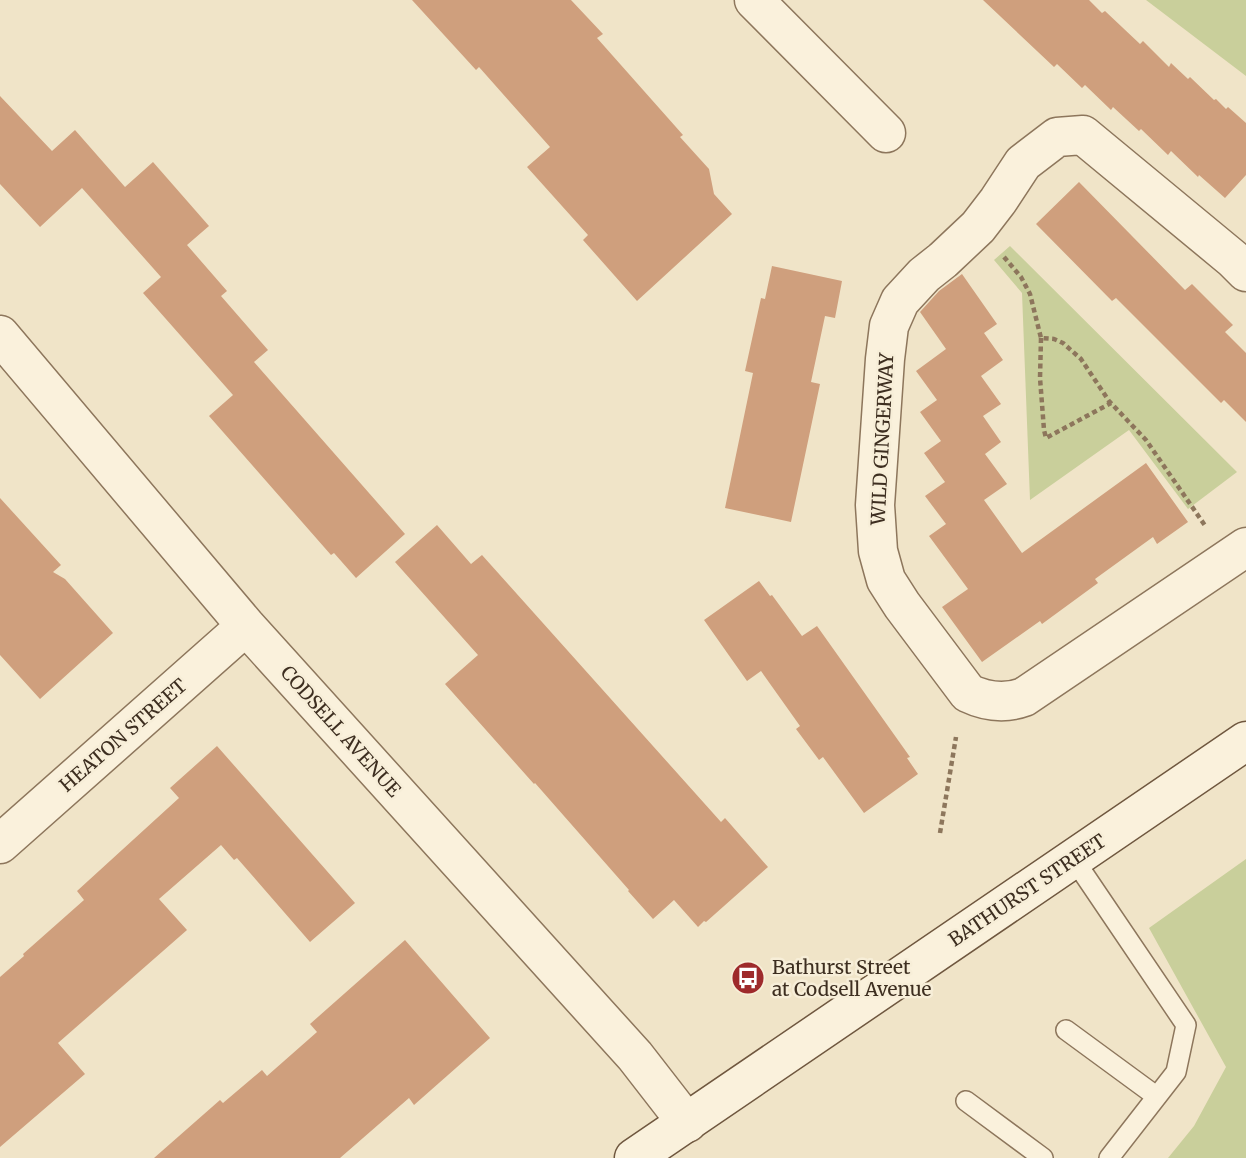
<svg xmlns="http://www.w3.org/2000/svg" width="1246" height="1158" viewBox="0 0 1246 1158" font-family="Merriweather,serif">
  <rect width="100%" height="100%" fill="#f0e4c8"/>
  <path fill="#c9cf9b" d="M 1146,0 L 1246,0 L 1246,76 Z
    M 1010,246 L 1237,472 L 1188,509 L 1129,430 L 1030,500 L 1022,293 L 994,260 Z
    M 1246,859 L 1246,1158 L 1168,1158 L 1194,1126 L 1226,1067 L 1149,928 Z"/>
  <path fill="#cf9f7d" d="M 412,0 L 571,0 L 603,34 L 597,38 L 683,135 L 680,137 L 709,169 L 714,194 L 732,214 L 637,301 L 583,240 L 588,235 L 527,167 L 550,147 L 479,67 L 476,70 Z
    M 983,0 L 1089,0 L 1102,13 L 1105,11 L 1140,44 L 1143,41 L 1169,67 L 1171,63 L 1188,79 L 1190,77 L 1214,100 L 1216,99 L 1226,109 L 1228,107 L 1246,123 L 1246,175 L 1225,198 L 1199,175 L 1198,177 L 1171,151 L 1168,155 L 1141,129 L 1139,131 L 1113,107 L 1111,110 L 1085,85 L 1082,88 L 1057,64 L 1054,67 Z
    M 0,96 L 52,151 L 75,130 L 125,187 L 153,162 L 209,226 L 187,245 L 227,291 L 221,296 L 268,350 L 254,362 L 405,534 L 356,578 L 334,553 L 331,555 L 209,416 L 233,395 L 143,293 L 161,277 L 82,188 L 40,227 L 0,184 Z
    M 1079,182 L 1185,290 L 1192,284 L 1233,325 L 1225,332 L 1246,353 L 1246,422 L 1224,400 L 1221,403 L 1116,298 L 1112,301 L 1036,224 Z
    M 772,266 L 842,281 L 835,318 L 825,316 L 811,382 L 820,384 L 791,522 L 725,508 L 753,373 L 745,371 L 761,298 L 765,299 Z
    M 962,274 L 997,324 L 984,333 L 1003,360 L 981,376 L 1001,404 L 983,416 L 1001,442 L 985,454 L 1007,484 L 984,500 L 1022,553 L 1146,463 L 1188,522 L 1157,544 L 1153,537 L 1095,579 L 1098,583 L 1042,624 L 1040,621 L 982,662 L 942,607 L 968,589 L 929,536 L 946,524 L 925,496 L 945,482 L 924,453 L 941,441 L 920,412 L 937,400 L 916,371 L 946,349 L 920,312 L 939,291 Z
    M 0,498 L 61,565 L 53,572 L 65,579 L 113,633 L 40,699 L 0,655 Z
    M 437,525 L 471,564 L 482,555 L 721,822 L 725,818 L 768,867 L 706,922 L 704,921 L 698,927 L 674,900 L 653,919 L 628,891 L 629,890 L 535,783 L 534,784 L 445,684 L 478,655 L 395,562 Z
    M 759,581 L 770,596 L 772,595 L 802,636 L 817,626 L 910,757 L 907,758 L 918,774 L 864,813 L 823,757 L 819,760 L 796,729 L 800,726 L 761,671 L 747,681 L 704,620 Z
    M 217,746 L 355,903 L 310,942 L 237,858 L 234,860 L 221,845 L 159,899 L 187,930 L 58,1043 L 85,1074 L 0,1147 L 0,977 L 24,956 L 23,954 L 84,900 L 77,891 L 179,798 L 170,788 Z
    M 405,940 L 490,1038 L 414,1105 L 409,1098 L 340,1158 L 154,1158 L 220,1100 L 223,1103 L 262,1070 L 267,1076 L 317,1032 L 310,1024 Z"/>
  <g fill="none" stroke-linecap="round" stroke-linejoin="round">
    <defs>
      <path id="lane" d="M 1073,858 L 1186,1025 L 1176,1072 L 1109,1158
        M 1066,1030 L 1156,1096
        M 966,1101 L 1043,1158"/>
      <path id="street" d="M 754,0 L 886,133
        M 1246,272 L 1233,259 L 1083,135 L 1057,137 L 1023,163 L 998,201 L 978,227 L 943,260 L 924,275 L 900,301 L 889,326 L 885,359 L 875,505 L 878,551 L 886,580 L 902,605 L 968,693 C 987,702 1005,704 1024,697 L 1246,547
        M 0,335 L 246,626 L 635,1056 L 687,1123
        M 0,844 L 246,626"/>
      <path id="secondary" d="M 634,1158 L 1246,741"/>
    </defs>
    <use href="#lane" stroke="#8d765c" stroke-width="22"/>
    <use href="#street" stroke="#8d765c" stroke-width="41"/>
    <use href="#secondary" stroke="#6f573f" stroke-width="41"/>
    <path stroke="#8d765c" stroke-width="4.5" stroke-dasharray="5 3.5" stroke-linecap="butt" d="M 1004,257 L 1021,277 L 1030,294 L 1041,338 L 1054,339 L 1063,343 L 1081,359 L 1109,401 L 1146,440 L 1206,527
      M 1041,338 L 1040,378 L 1044,430 L 1046,438 L 1111,403
      M 940,833 L 956,737"/>
    <use href="#lane" stroke="#faf1dc" stroke-width="19"/>
    <use href="#street" stroke="#faf1dc" stroke-width="38"/>
    <use href="#secondary" stroke="#faf1dc" stroke-width="38"/>
  </g>
  <defs>
    <symbol id="bus-disc" viewBox="-11 -11 22 22"><circle r="9.5" fill="#9e2a2b" stroke="#f7eed8"/><path d="M-5-6H5V4H4V6H2V4H-2V6H-4V4H-5ZM-3.5-4V0h7V-4ZM-3.5 1.2v1.5H-2V1.2ZM2 1.2v1.5H3.5V1.2Z" fill="#fff"/></symbol>
  </defs>
  <g fill-rule="evenodd">
    <use href="#bus-disc" x="729" y="959" width="38" height="38"/>
  </g>
  <g text-anchor="middle" dominant-baseline="central" stroke-width="5" stroke-linejoin="round" paint-order="stroke">
    <g font-size="19" fill="#3d2e20" stroke="#f7eed8">
      <text transform="translate(882 439) rotate(-87)">WILD GINGERWAY</text>
      <text transform="translate(341 731) rotate(48)">CODSELL AVENUE</text>
      <text transform="translate(123 735) rotate(-41)">HEATON STREET</text>
      <text transform="translate(1027 890) rotate(-34)">BATHURST STREET</text>
    </g>
    <g font-size="19" fill="#3d2e20" stroke="#f7eed8" text-anchor="start">
      <text x="772" y="967">Bathurst Street<tspan x="772" dy="22">at Codsell Avenue</tspan></text>
    </g>
  </g>
</svg>
